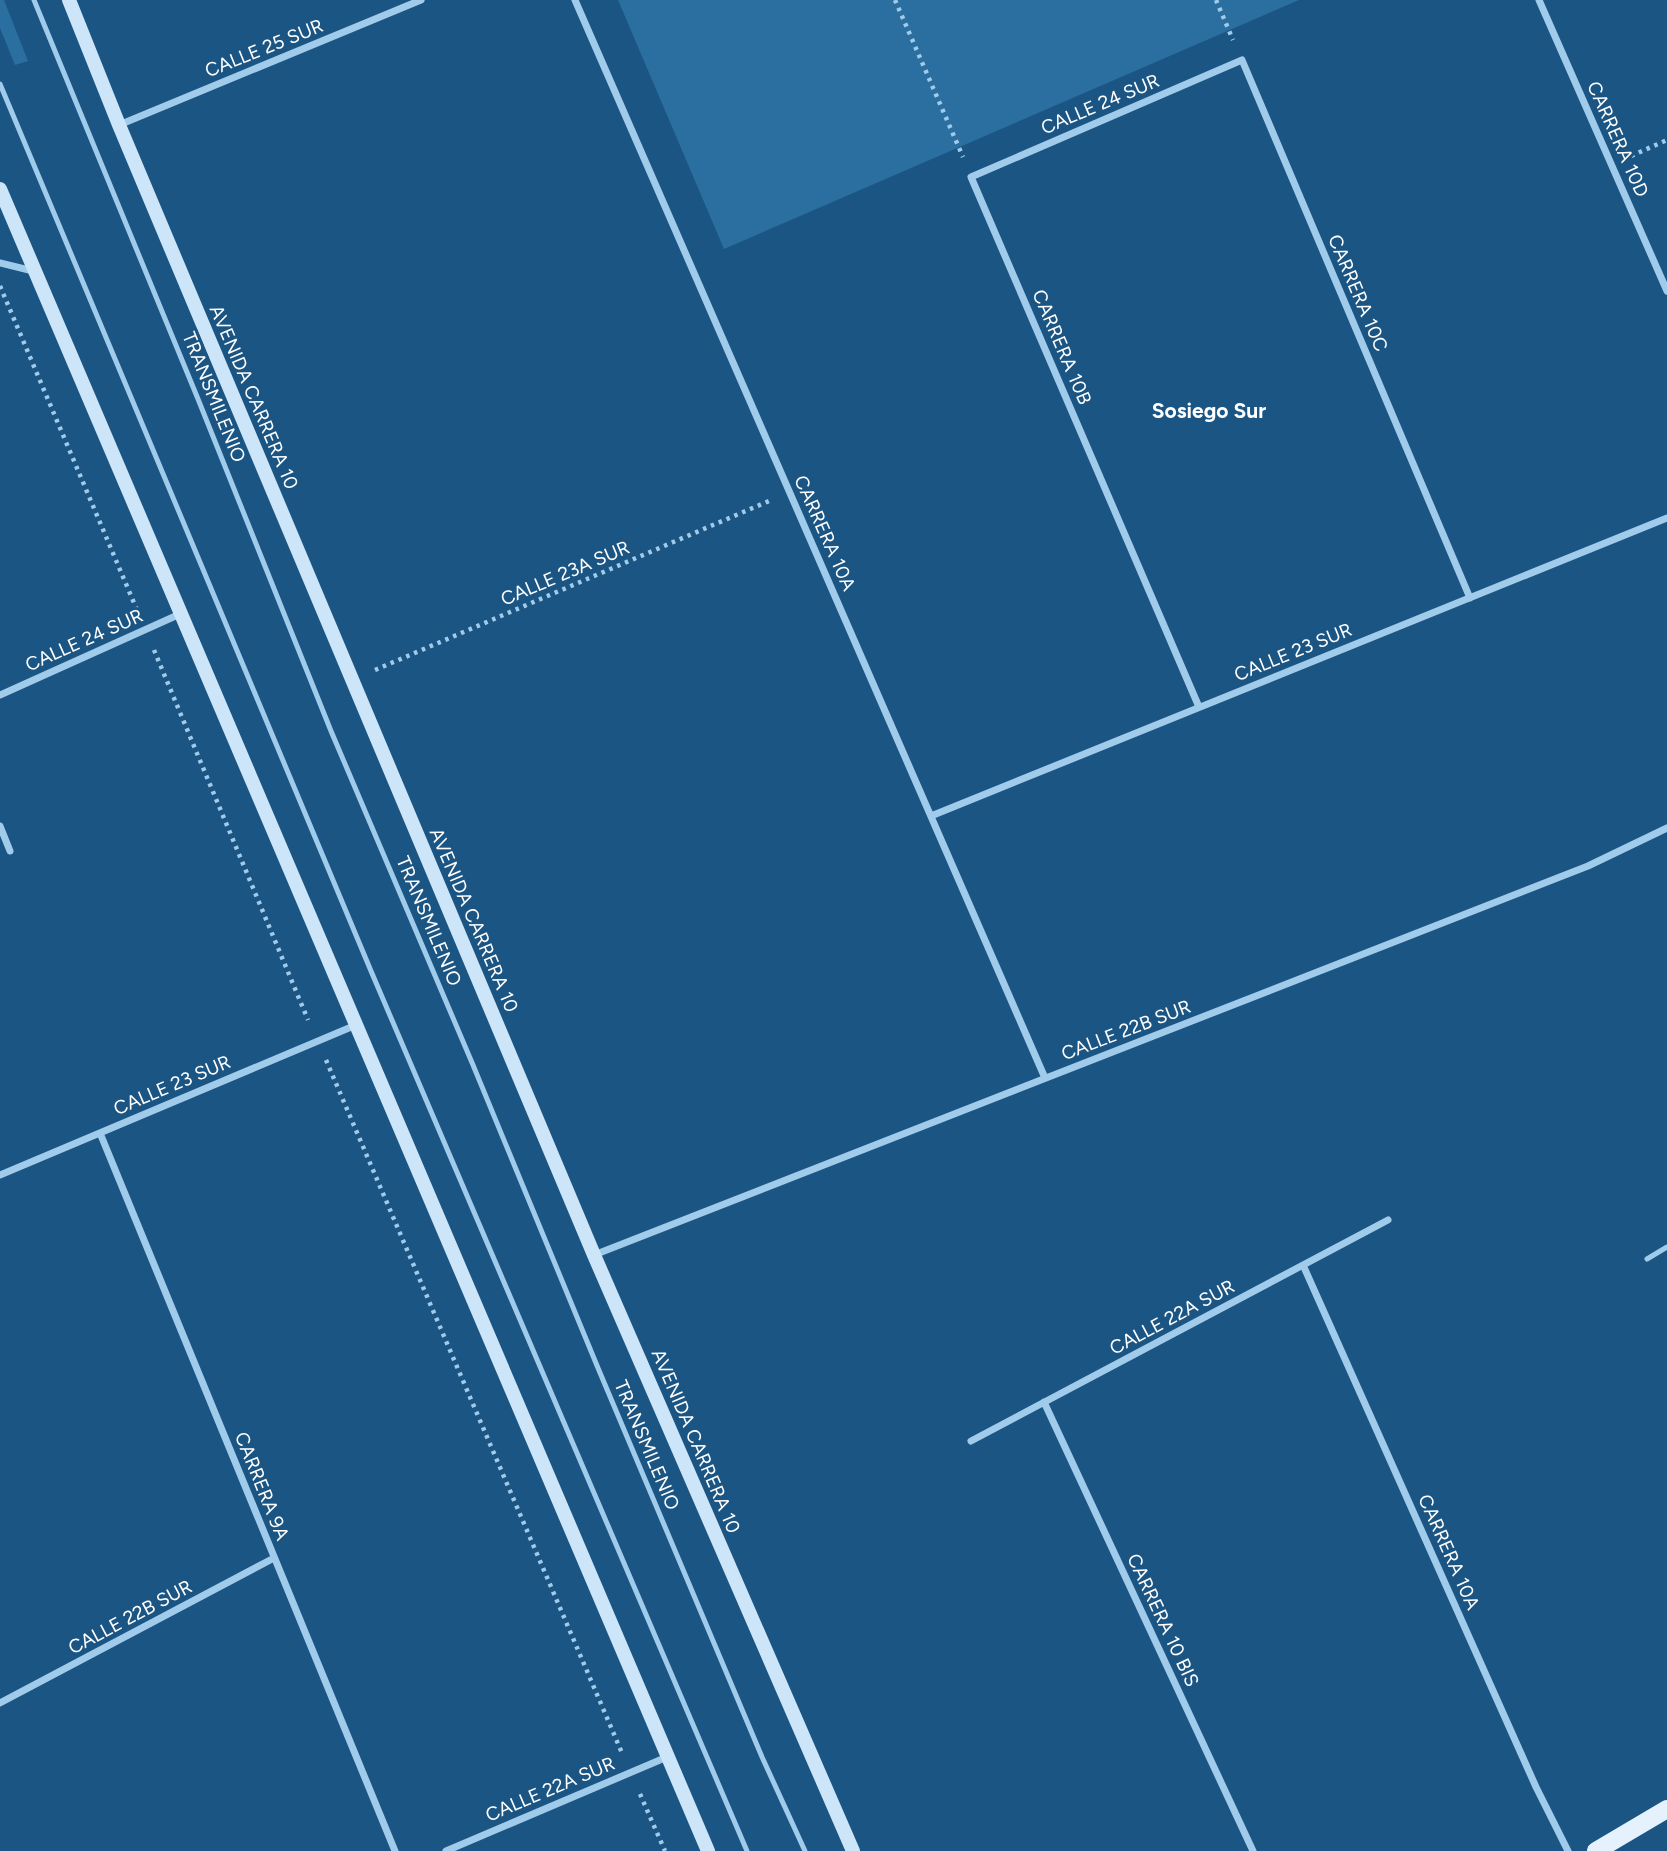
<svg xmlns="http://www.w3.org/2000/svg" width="1667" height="1851" viewBox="0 0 1667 1851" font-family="Figtree,sans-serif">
  <rect width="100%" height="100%" fill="#1b5583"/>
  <path fill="#2b6ea0" d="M 0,0 L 4,0 L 28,61 L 15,65 L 0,28 Z
    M 618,0 L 1299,0 L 724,249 Z"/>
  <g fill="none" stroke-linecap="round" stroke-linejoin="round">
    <path stroke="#a1cbea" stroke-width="4.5" stroke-dasharray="3.5 5" stroke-linecap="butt" d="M 895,0 L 963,157
      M 1216,0 L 1233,40
      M 1631,156 L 1667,140
      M 0,286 L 137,610
      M 154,650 L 308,1020
      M 375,670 L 769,501
      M 326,1060 L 622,1753
      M 640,1794 L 665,1851"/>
    <path stroke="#a1cbea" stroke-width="5" d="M 34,0 L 198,399 L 331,731 L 473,1065 L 598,1368 L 762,1757 L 805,1851
      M 0,84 L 371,971 L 747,1851
      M 1647,1259 L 1667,1247"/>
    <path stroke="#a1cbea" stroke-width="7" d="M 575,0 L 1045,1078
      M 1539,0 L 1667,291
      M 119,125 L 421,0
      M 0,263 L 33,271
      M 0,695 L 180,614
      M 1199,707 L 971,177 L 1242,60 L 1470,598
      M 931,816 L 1667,518
      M 0,826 L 10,851
      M 100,1133 L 395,1851
      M 0,1175 L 356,1025
      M 594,1255 L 1588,866 L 1667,828
      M 1303,1265 L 1536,1787 L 1568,1851
      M 1044,1402 L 1253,1851
      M 971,1441 L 1388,1220
      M 0,1703 L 274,1558
      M 446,1851 L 667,1757"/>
    <path stroke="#cde5f8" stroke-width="14" d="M 69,0 L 119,125 L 594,1255 L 853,1851
      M 0,189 L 708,1851"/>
    <path stroke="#e5f2fe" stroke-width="18" d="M 1596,1851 L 1667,1809"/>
  </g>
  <g text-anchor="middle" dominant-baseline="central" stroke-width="6" stroke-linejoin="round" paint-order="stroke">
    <g font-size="19" fill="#fff" stroke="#1b5583">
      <text transform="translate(264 48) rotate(-22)">CALLE 25 SUR</text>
      <text transform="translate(1100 104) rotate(-23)">CALLE 24 SUR</text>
      <text transform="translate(1618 139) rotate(66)">CARRERA 10D</text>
      <text transform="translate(1358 293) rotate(67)">CARRERA 10C</text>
      <text transform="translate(1062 347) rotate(67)">CARRERA 10B</text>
      <text transform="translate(214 397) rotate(68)">TRANSMILENIO</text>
      <text transform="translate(254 397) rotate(67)">AVENIDA CARRERA 10</text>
      <text transform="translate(825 533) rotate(66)">CARRERA 10A</text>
      <text transform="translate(565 573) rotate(-23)">CALLE 23A SUR</text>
      <text transform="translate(84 640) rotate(-24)">CALLE 24 SUR</text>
      <text transform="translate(1293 652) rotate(-22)">CALLE 23 SUR</text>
      <text transform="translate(474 920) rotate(67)">AVENIDA CARRERA 10</text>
      <text transform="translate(429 921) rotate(67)">TRANSMILENIO</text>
      <text transform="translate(1126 1030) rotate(-21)">CALLE 22B SUR</text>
      <text transform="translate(172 1085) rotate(-23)">CALLE 23 SUR</text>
      <text transform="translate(1172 1317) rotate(-28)">CALLE 22A SUR</text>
      <text transform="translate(696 1441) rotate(67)">AVENIDA CARRERA 10</text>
      <text transform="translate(647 1445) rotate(67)">TRANSMILENIO</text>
      <text transform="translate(262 1486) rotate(68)">CARRERA 9A</text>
      <text transform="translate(1449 1552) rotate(66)">CARRERA 10A</text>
      <text transform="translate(130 1617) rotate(-28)">CALLE 22B SUR</text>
      <text transform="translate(1163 1620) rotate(65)">CARRERA 10 BIS</text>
      <text transform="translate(550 1789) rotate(-23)">CALLE 22A SUR</text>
    </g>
    <g font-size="21" font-weight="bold" fill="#fff" stroke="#1b5583">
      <text x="1209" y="410">Sosiego Sur</text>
    </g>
  </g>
</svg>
